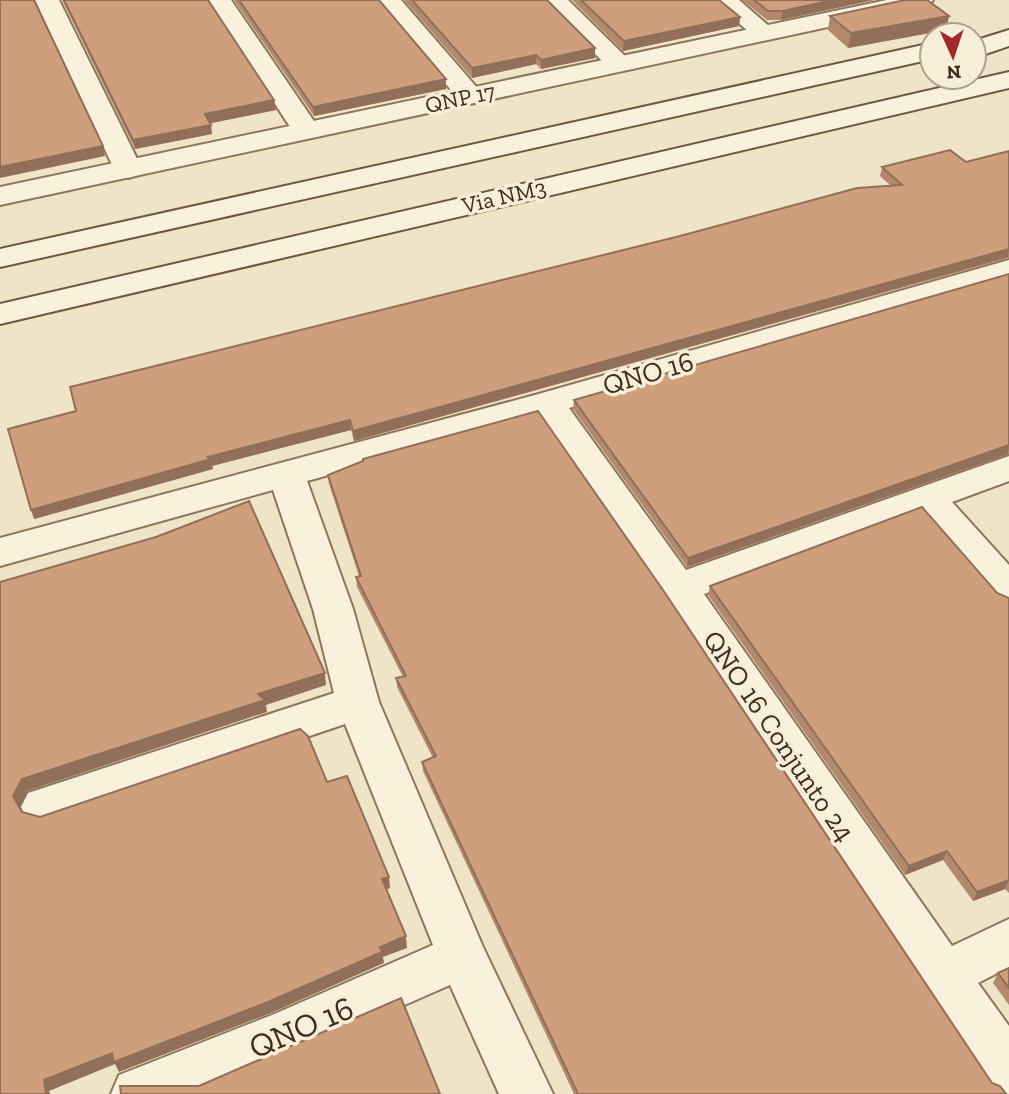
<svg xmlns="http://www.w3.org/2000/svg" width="1009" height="1094" viewBox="0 0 1009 1094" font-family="'Zilla Slab',serif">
  <rect width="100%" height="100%" fill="#f0e4c8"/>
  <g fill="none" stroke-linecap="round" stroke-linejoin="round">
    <defs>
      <path id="minor" d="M 35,0 L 59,0 L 142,169 L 138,175 L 128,178 L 118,175 L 114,169 Z
        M 207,0 L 231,0 L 320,130 L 316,136 L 296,136 Z
        M 376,0 L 401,0 L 479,90 L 483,96 L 479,102 L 461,102 Z
        M 542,0 L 568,0 L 628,59 L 632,64 L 628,69 L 610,69 Z
        M 712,0 L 739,0 L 777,33 L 774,38 L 756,38 Z
        M 1009,260 L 1009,279 L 569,408 L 686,570 L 1009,456 L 1009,481 L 952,502 L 1009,565 L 1009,606 L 995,601 L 920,514 L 704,594 L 952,946 L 1009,919 L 1009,967 L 978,983 L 1009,1026 L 1009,1094 L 990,1089 L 664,598 L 539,417 L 307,481 L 353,609 L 379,702 L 483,947 L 553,1094 L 499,1094 L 450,985 L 202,1094 L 111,1094 L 119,1075 L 272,1015 L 433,945 L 345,724 L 44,826 L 28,821 L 21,807 L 28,793 L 334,693 L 313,609 L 273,490 L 0,566 L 0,538 L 535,395 Z"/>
      <path id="tertiary" d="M 887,0 L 933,0 L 929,5 L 921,7 L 0,205 L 0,187 Z"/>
      <path id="secondary" d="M 1009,30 L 1009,46 L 974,58 L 974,41 Z
        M 932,43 L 932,59 L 0,267 L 0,249 Z
        M 1009,72 L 1009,88 L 0,324 L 0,304 Z"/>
    </defs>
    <use href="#minor" stroke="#8d765c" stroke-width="4"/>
    <use href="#tertiary" stroke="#8d765c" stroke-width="4"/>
    <use href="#secondary" stroke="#6f573f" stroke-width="4"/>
    <use href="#minor" fill="#faf1dc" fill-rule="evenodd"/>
    <use href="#tertiary" fill="#faf1dc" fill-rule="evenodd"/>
    <use href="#secondary" fill="#faf1dc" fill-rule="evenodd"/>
  </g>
  <path fill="#b2896c" d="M 62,0 L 208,0 L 274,100 L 276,110 L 210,123 L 212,134 L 135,149 Z
    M 234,0 L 379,0 L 446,79 L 446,89 L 314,116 Z
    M 404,0 L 547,0 L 595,58 L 541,69 L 536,64 L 472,78 Z
    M 572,0 L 719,0 L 740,17 L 739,26 L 623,51 Z
    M 742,0 L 874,0 L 781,20 L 767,20 Z
    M 830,16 L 949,16 L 946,30 L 848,48 L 828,30 Z
    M 1009,151 L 1009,258 L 354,441 L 351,430 L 212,466 L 213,469 L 34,519 L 76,411 L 891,186 L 880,176 L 882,167 L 966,162 Z
    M 1009,274 L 1009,454 L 687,567 L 573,409 L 574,400 Z
    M 328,475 L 992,1083 L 1006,1094 L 574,1094 L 423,771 L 422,762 L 433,758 L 397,687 L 396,678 L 403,677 L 357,587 L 356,577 L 359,576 L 329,484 Z
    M 710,586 L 997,593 L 1009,598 L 1009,893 L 1005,889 L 973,901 L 943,860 L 905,875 L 708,595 Z
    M 1009,968 L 1009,1005 L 993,983 L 998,973 Z"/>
  <path fill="#916f58" d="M 833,0 L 874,0 L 781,20 L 783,11 Z
    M 949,16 L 946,30 L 848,48 L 851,33 Z
    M 740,17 L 739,26 L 623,51 L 624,41 Z
    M 595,48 L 595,58 L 541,69 L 541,60 Z
    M 536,55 L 536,64 L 472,78 L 472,68 Z
    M 446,79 L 446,89 L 314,116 L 313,107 Z
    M 274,100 L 276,110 L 207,124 L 205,114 Z
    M 211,125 L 212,134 L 135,149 L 133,140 Z
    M 103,146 L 105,156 L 0,178 L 0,167 Z
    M 1009,249 L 1008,257 L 354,441 L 353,431 Z
    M 350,420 L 351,430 L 212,466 L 213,469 L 34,519 L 31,510 L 208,457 Z
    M 1009,445 L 1008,454 L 687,567 L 688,558 Z
    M 325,673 L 326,685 L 266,705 L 267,712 L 27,791 L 19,808 L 13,796 L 22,779 L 258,694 Z
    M 947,851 L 943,860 L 905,875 L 909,866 Z
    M 389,877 L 390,888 L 384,891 L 382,879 Z
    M 1009,880 L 1005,889 L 973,901 L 977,892 Z
    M 406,936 L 407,948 L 383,957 L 384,963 L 271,1013 L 119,1072 L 115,1064 L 49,1091 L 50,1094 L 46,1094 L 44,1080 Z"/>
  <path fill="#cf9f7d" stroke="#916f58" stroke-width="2" d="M 0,0 L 34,0 L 103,146 L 0,167 Z
    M 64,0 L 208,0 L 274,100 L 205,114 L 211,125 L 133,140 Z
    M 239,0 L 379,0 L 446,79 L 313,107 Z
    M 412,0 L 547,0 L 595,48 L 541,60 L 536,55 L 472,68 Z
    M 581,0 L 719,0 L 740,17 L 624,41 Z
    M 754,0 L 833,0 L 783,11 L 768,11 Z
    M 905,0 L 927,0 L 949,16 L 851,33 L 830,16 Z
    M 950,150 L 966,162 L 1009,151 L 1009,249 L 353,431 L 350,420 L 208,457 L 211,459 L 31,510 L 8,429 L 76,411 L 70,387 L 680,236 L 857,188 L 902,185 L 882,167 Z
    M 1009,274 L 1009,445 L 688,558 L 574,400 Z
    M 538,411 L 663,590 L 992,1083 L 1000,1086 L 1006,1094 L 578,1094 L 422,762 L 436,756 L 396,678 L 406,676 L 356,577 L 361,576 L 328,475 L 363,461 L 363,459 Z
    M 249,501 L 325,673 L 258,694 L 265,700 L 22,779 L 13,796 L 22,812 L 40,817 L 300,729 L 308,736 L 327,782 L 347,776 L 389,877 L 382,879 L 406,936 L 380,947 L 382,952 L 268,1002 L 114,1062 L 112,1053 L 44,1080 L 46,1094 L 0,1094 L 0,582 L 156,537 Z
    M 922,507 L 997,593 L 1009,598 L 1009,880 L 977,892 L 947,851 L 909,866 L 710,586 Z
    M 1009,968 L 1009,988 L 998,973 Z
    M 401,998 L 440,1094 L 121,1094 L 120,1086 L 199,1086 Z"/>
  <g text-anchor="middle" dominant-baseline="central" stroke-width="7" stroke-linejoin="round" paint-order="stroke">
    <g font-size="23" fill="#3d2e20" stroke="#f7eed8">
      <text transform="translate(460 98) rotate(-12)">QNP 17</text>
      <text transform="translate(504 196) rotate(-13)">Via NM3</text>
    </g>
    <g font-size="28" fill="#3d2e20" stroke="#f7eed8">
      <text transform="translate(648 373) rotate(-16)">QNO 16</text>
      <text transform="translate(779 736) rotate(56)">QNO 16 Conjunto 24</text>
    </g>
    <g font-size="33" fill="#3d2e20" stroke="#f7eed8">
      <text transform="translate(301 1027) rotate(-23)">QNO 16</text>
    </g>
  </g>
  <g transform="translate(953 56) rotate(177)"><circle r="33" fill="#f7eed8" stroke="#ada18e" stroke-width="2"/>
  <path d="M0-5L12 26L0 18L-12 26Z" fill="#9e2a2b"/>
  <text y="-10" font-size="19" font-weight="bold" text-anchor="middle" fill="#3d2e20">N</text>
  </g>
</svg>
